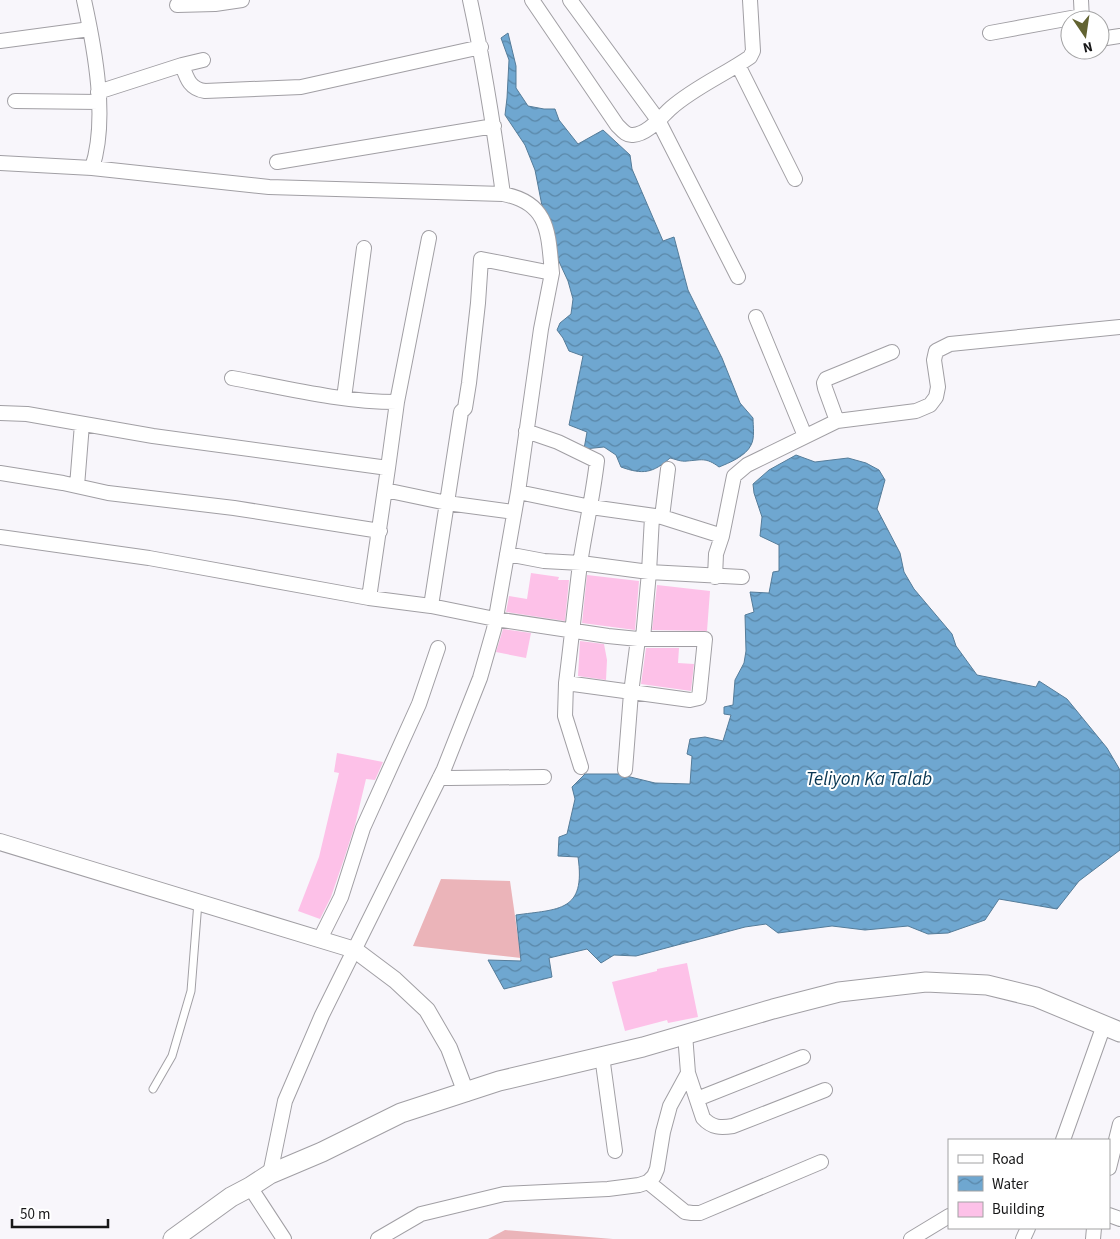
<svg xmlns="http://www.w3.org/2000/svg" width="1120" height="1239" viewBox="0 0 1120 1239" font-family="'Source Sans 3',sans-serif">
  <defs>
    <pattern id="water-waves" width="16" height="10" patternUnits="userSpaceOnUse" patternTransform="scale(1.25)"><rect width="16" height="10" fill="#6fa7d0"/><path d="M0 5q4-4 8 0t8 0" fill="none" stroke="#5a87a8"/></pattern>
  </defs>
  <rect width="100%" height="100%" fill="#f8f6fb"/>
  <path fill="#ebb4b9" d="M 441,879 L 510,881 L 521,958 L 413,946 Z
    M 505,1230 L 613,1239 L 488,1239 Z"/>
  <path fill="url(#water-waves)" stroke="#557c99" d="M 508,33 L 516,66 L 516,88 L 528,106 L 544,109 L 555,109 L 559,120 L 578,144 L 603,130 L 630,155 L 632,169 L 663,241 L 674,237 L 688,290 L 722,358 L 740,403 L 753,418 C 753,426 755,438 751,445 C 746,456 729,463 719,467 C 706,457 701,460 687,461 C 681,462 675,459 670,458 C 653,473 643,475 621,467 L 616,455 L 604,447 L 584,449 L 587,432 L 569,425 L 583,356 L 569,351 L 563,338 L 557,330 L 560,323 L 571,314 L 573,299 L 568,281 L 555,253 L 545,221 L 535,170 L 525,145 L 505,115 L 507,98 L 509,60 L 501,38 Z
    M 796,455 L 815,462 L 848,458 L 866,463 L 879,470 L 885,480 L 877,509 L 900,553 L 904,572 L 914,589 L 952,634 L 956,646 L 977,675 L 1036,687 L 1039,681 L 1067,699 L 1107,748 L 1120,770 L 1120,850 L 1079,881 L 1057,909 L 999,899 L 985,920 L 948,933 L 928,934 L 908,926 L 865,930 L 832,926 L 778,933 L 766,924 L 745,927 L 636,956 L 614,955 L 601,963 L 587,949 L 549,958 L 552,977 L 504,989 L 488,960 L 521,961 L 516,915 C 559,909 586,912 578,857 L 558,856 L 559,837 L 567,834 L 575,799 L 572,787 L 585,774 L 618,774 L 655,783 L 690,784 L 692,756 L 687,754 L 690,739 L 705,737 L 723,741 L 731,715 L 724,714 L 724,707 L 733,705 L 735,680 L 744,663 L 746,651 L 745,615 L 754,612 L 750,592 L 769,593 L 773,572 L 779,571 L 779,545 L 760,536 L 762,517 L 754,493 L 753,484 L 769,470 Z"/>
  <path fill="#fdc1e8" d="M 531,573 L 559,577 L 558,580 L 569,580 L 565,621 L 506,612 L 509,596 L 527,599 Z
    M 587,575 L 639,581 L 635,630 L 582,623 Z
    M 657,585 L 710,591 L 707,631 L 652,630 Z
    M 503,629 L 531,633 L 526,658 L 496,652 Z
    M 580,641 L 604,644 L 607,660 L 606,680 L 578,676 Z
    M 646,648 L 679,648 L 678,663 L 694,664 L 691,691 L 641,684 Z
    M 337,753 L 383,762 L 375,780 L 366,779 L 355,825 L 344,859 L 331,897 L 320,919 L 298,911 L 319,857 L 339,773 L 334,772 Z
    M 687,963 L 698,1017 L 668,1023 L 667,1020 L 625,1031 L 612,982 L 657,971 L 657,969 Z"/>
  <g fill="none" stroke-linecap="round" stroke-linejoin="round">
    <defs>
      <path id="service" d="M 153,1089 L 172,1056 L 191,991 L 198,902"/>
      <path id="minor" d="M 84,0 C 95,50 108,120 92,168
        M 470,0 C 484,64 494,129 503,194
        M 532,0 L 617,125 C 622,130 626,136 633,135 C 648,134 661,117 671,108 C 695,87 724,75 750,57 L 753,51 L 750,0
        M 570,0 L 658,120 L 738,277
        M 1081,0 L 1082,20
        M 177,5 L 215,4 L 242,0
        M 990,33 L 1082,16
        M 1100,39 L 1120,36
        M 0,41 L 90,29
        M 182,65 C 187,79 190,89 205,91 L 301,87 L 481,47
        M 738,65 L 795,179
        M 98,92 L 182,65 L 203,60
        M 15,101 L 99,102
        M 277,162 L 494,126
        M 0,163 L 92,168 L 269,187 L 503,194 C 550,203 548,234 552,273
        M 756,317 L 805,436
        M 232,378 C 286,388 341,402 397,402 L 388,468
        M 344,398 L 364,248
        M 397,402 L 429,238
        M 0,413 L 27,414 L 153,436 L 388,468 L 369,598
        M 837,421 L 825,388 L 824,383 L 826,379 L 892,352
        M 0,473 L 63,483 L 108,493 L 234,508 L 380,531
        M 77,486 L 82,424
        M 385,490 L 447,503 L 514,512
        M 662,517 L 668,469
        M 0,537 L 149,558 L 369,598 L 431,606 L 495,619 L 608,636 L 638,639 L 705,639 L 699,698 L 690,700 L 566,683 C 571,644 575,604 580,564 C 585,530 593,496 597,461 L 558,442 L 526,431
        M 507,554 L 544,561 L 581,563 L 649,572 L 742,577
        M 715,577 L 716,554 L 722,536
        M 431,606 L 461,412 L 465,408 L 469,383 L 478,303 L 481,259 L 552,273 L 541,329 L 518,492 L 591,507 L 662,517 L 722,536 L 734,476 L 747,465 L 837,421 L 916,411 L 930,405 L 936,397 L 938,387 L 934,360 L 936,351 L 950,344 L 1120,327
        M 643,638 L 649,572 L 652,517
        M 566,683 L 565,716 L 581,767
        M 625,770 L 631,693 L 638,639
        M 440,777 L 449,778 L 544,777
        M 320,939 L 341,897 L 363,828 L 419,704 L 438,648
        M 602,1056 L 615,1151
        M 688,1073 L 703,1118 C 712,1128 721,1128 733,1126 L 825,1090
        M 697,1099 L 803,1057
        M 1063,1140 L 1104,1025
        M 1109,1168 L 1120,1124
        M 270,1174 L 285,1101 L 322,1015 L 444,769 L 480,678 L 494,629 L 518,492
        M 648,1182 L 685,1212 L 692,1213 L 700,1213 L 821,1162
        M 250,1187 L 284,1239
        M 1109,1215 L 1120,1219
        M 378,1239 L 421,1214 L 504,1194 L 608,1189 L 639,1185 L 648,1182 L 654,1176 L 657,1169 L 663,1132 L 670,1106 L 688,1073 L 685,1034
        M 911,1239 L 949,1216
        M 1023,1239 L 1028,1228
        M 1093,1239 L 1094,1228"/>
      <path id="tertiary" d="M 0,842 L 355,950 L 395,980 L 427,1010 L 449,1048 L 466,1093"/>
      <path id="secondary" d="M 173,1239 L 231,1197 L 250,1187 L 270,1174 L 322,1152 L 401,1113 L 499,1081 L 643,1047 L 773,1009 L 839,992 L 926,982 L 987,985 L 1036,997 L 1120,1032"/>
    </defs>
    <use href="#service" stroke="#a19fa4" stroke-width="9"/>
    <use href="#minor" stroke="#a19fa4" stroke-width="16"/>
    <use href="#tertiary" stroke="#a19fa4" stroke-width="18"/>
    <use href="#secondary" stroke="#a19fa4" stroke-width="21"/>
    <use href="#service" stroke="#fff" stroke-width="7"/>
    <use href="#minor" stroke="#fff" stroke-width="14"/>
    <use href="#tertiary" stroke="#fff" stroke-width="16"/>
    <use href="#secondary" stroke="#fff" stroke-width="19"/>
  </g>
  <g text-anchor="middle" dominant-baseline="central" stroke-width="4" stroke-linejoin="round" paint-order="stroke">
    <g font-size="19" font-style="italic" fill="#0a3854" stroke="#fff">
      <text x="869" y="779">Teliyon Ka Talab</text>
    </g>
  </g>
  <rect x="948" y="1139" width="162" height="90" fill="#ffffff" stroke="#a2a2a3"/>
  <rect x="958" y="1155" width="25" height="8" fill="#ffffff" stroke="#a2a2a3"/>
  <text x="992" y="1164" font-size="15" fill="#171718">Road</text>
  <rect x="958" y="1176" width="25" height="15" fill="url(#water-waves)" stroke="#a2a2a3"/>
  <text x="992" y="1189" font-size="15" fill="#171718">Water</text>
  <rect x="958" y="1202" width="25" height="15" fill="#fdc1e8" stroke="#a2a2a3"/>
  <text x="992" y="1214" font-size="15" fill="#171718">Building</text>
  <g transform="translate(1085 35) rotate(167)"><circle r="24" fill="#ffffff" stroke="#a2a2a3"/>
  <path d="M0-4L9 19L0 12L-9 19Z" fill="#626331"/>
  <text y="-8" font-size="14" font-weight="bold" text-anchor="middle" fill="#171718">N</text>
  </g>
  <path d="M12 1219v8h96v-8" fill="none" stroke="#171718" stroke-width="2.5"/>
  <text x="20" y="1219" font-size="15" fill="#171718" stroke="#ffffff" stroke-width="4" paint-order="stroke">50 m</text>
</svg>
